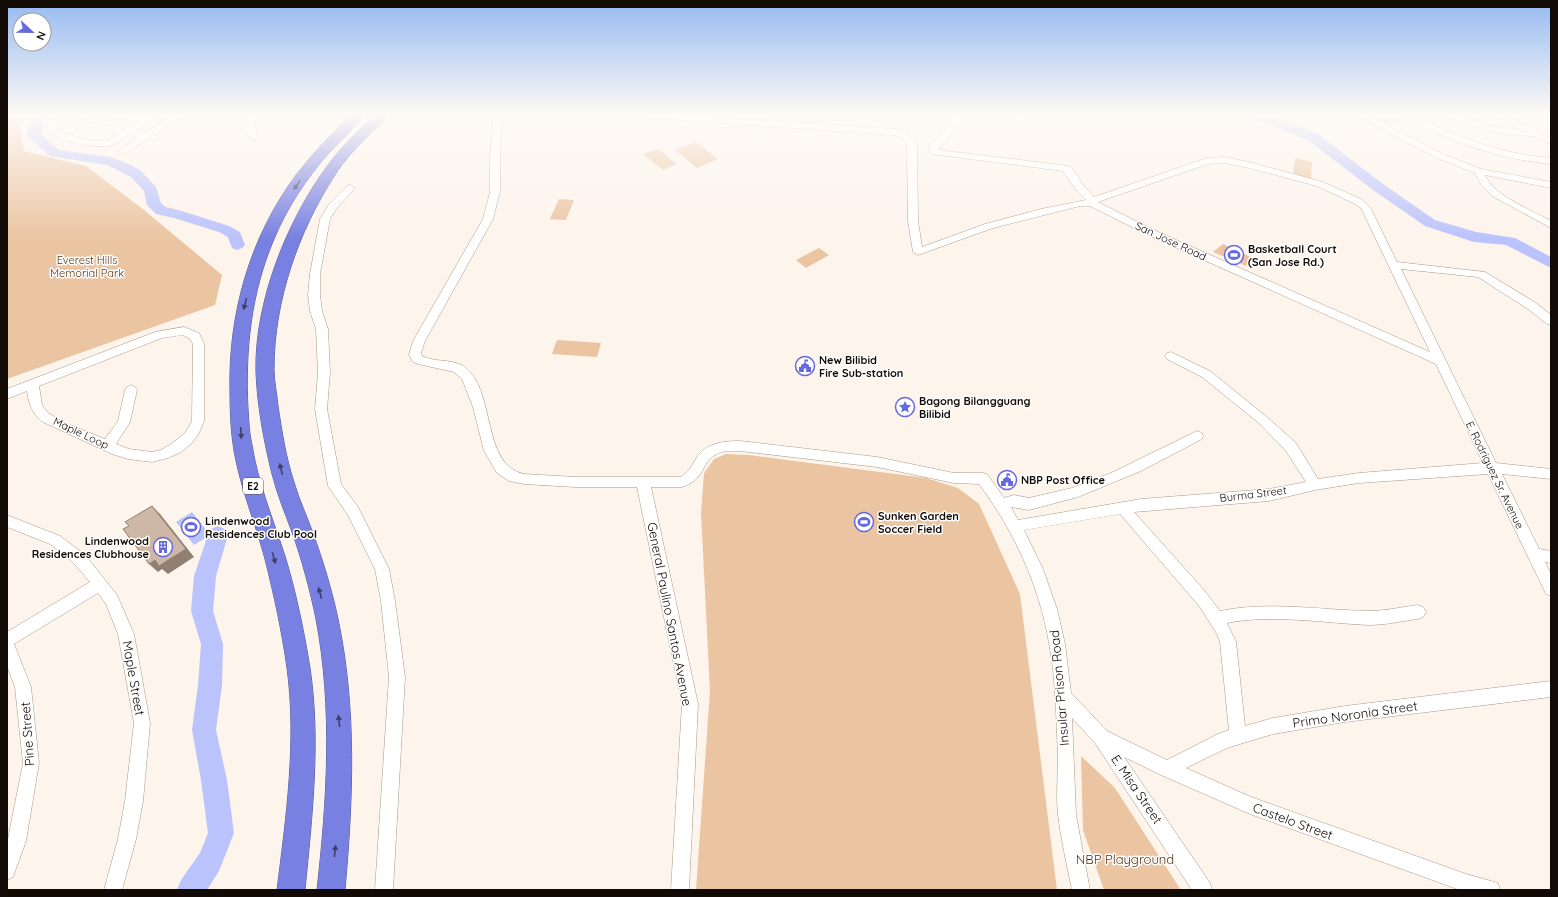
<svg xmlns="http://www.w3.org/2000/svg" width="1558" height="897" viewBox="0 0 1558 897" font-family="Quicksand,sans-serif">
  <rect width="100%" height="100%" fill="#fdf4ec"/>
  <path fill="#ebc4a2" d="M 7,114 L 28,114 L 20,130 L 24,151 L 86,166 L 144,210 L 222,275 L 215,305 L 7,379 Z
    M 1363,114 L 1384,114 L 1398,121 L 1388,126 Z
    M 696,142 L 718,159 L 697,168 L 675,150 Z
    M 658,149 L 676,164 L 663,170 L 643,154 Z
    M 1295,158 L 1312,162 L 1311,179 L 1293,175 Z
    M 559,199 L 574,200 L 566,220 L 550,219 Z
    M 1223,244 L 1255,259 L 1246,266 L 1213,252 Z
    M 819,248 L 829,255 L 806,268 L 796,260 Z
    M 557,340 L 601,343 L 597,357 L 552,354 Z
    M 726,454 L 748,455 L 926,478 L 958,488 L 979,504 L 1020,594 L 1057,890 L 696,890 L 710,691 L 701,513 L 704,473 L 714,459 Z
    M 1081,756 L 1115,788 L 1181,890 L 1104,890 L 1083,830 Z"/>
  <path fill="#bbc3fc" d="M 192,512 L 210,535 L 194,545 L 176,522 Z"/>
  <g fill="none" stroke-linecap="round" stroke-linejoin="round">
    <path fill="#bbc3fc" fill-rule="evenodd" d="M 34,114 L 46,114 L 44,120 L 41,135 L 59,150 L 110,157 L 131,165 L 141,171 L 156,187 L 161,203 L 166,207 L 182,211 L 229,226 L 240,232 L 245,245 L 242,248 L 237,250 L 232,248 L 228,237 L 219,232 L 174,218 L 156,214 L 147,205 L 144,191 L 131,177 L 107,165 L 50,156 L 27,136 L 30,120 Z
      M 1249,114 L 1266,114 L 1318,134 L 1383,184 L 1435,220 L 1476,232 L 1515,238 L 1551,257 L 1551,268 L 1506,245 L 1474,242 L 1425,226 L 1373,190 L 1308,140 L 1250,117 Z
      M 218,526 L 225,529 L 228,535 L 216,576 L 213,611 L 223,644 L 222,685 L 216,730 L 227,780 L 234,833 L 219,871 L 207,890 L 177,890 L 181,880 L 200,853 L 208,833 L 201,780 L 192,730 L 198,685 L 201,644 L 191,611 L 194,576 L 208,535 L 211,529 Z"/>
    <defs>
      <path id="minor" d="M 50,114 L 58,114 L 57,127 C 65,136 96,144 108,140 C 111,139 115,135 118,133 L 83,126 L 75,120 L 76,114 L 84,114 L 84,119 L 89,122 L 125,129 L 138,121 L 110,117 L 106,114 L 125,114 L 145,117 L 150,114 L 160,114 L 135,131 L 145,133 L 174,114 L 184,114 L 154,135 L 157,136 L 159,138 L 157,140 L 148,139 L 124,154 L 119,151 L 121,149 L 138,137 L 128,135 C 123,139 118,143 112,145 C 95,149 58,142 47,128 Z
        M 248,114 L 256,114 L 254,123 L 258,137 L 256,139 L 250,139 C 245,131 243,123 248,114 Z
        M 401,114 L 410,114 L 403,121 L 397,121 L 396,119 Z
        M 494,114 L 502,114 L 500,157 L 500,192 L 493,219 L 425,341 L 421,353 L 422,356 C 435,363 454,358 466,368 C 496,392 481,465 524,474 L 575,477 L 681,477 C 689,472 692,465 697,457 C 706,443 724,441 740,441 L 877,457 L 954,473 L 982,473 L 987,474 L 1004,498 L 1014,495 L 1029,498 L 1072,488 L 1111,473 L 1197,431 L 1202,433 L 1203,436 L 1202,439 L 1141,471 L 1078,497 L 1029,510 L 1011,507 L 1018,520 L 1141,499 L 1269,489 L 1306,482 L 1286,451 L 1260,424 L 1202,377 L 1167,359 L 1165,356 L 1167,353 L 1171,352 L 1210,371 L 1268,418 L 1296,443 L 1318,479 L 1359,473 L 1483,463 L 1436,364 L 1148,235 L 1090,206 L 1080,206 L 993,228 L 918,255 L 913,252 L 908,221 L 907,144 L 900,137 L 894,135 L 635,117 L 631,114 L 672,114 L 896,129 L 906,133 L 917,143 L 918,221 L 922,247 L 985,224 L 1041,209 L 1086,200 L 1076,190 L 1063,171 L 931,154 L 928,149 L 929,147 L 957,114 L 966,114 L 938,150 L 1069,166 L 1073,169 L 1083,185 L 1094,197 L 1207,158 L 1224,157 L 1249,162 L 1323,182 L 1363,200 L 1370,207 L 1397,262 L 1485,272 L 1536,303 L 1551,315 L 1551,325 L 1547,324 L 1528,309 L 1478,277 L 1401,269 L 1496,463 L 1551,469 L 1551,479 L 1502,474 L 1539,549 L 1551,551 L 1551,563 L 1545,562 L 1551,574 L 1551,596 L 1546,594 L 1488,474 L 1359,483 L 1315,490 L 1269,501 L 1134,512 L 1203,589 L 1220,611 C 1269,601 1320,610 1369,611 C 1385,611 1402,607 1418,605 L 1423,607 L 1426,612 L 1423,617 L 1418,619 C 1402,621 1385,625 1369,625 C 1325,623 1270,614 1227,623 L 1236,642 L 1245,726 L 1273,718 L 1345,706 L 1551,681 L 1551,697 L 1345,722 L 1273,734 L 1227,748 L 1186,768 L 1251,797 L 1466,874 L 1498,883 L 1500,890 L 1460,890 L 1250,814 L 1161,775 L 1124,757 L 1210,883 L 1212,890 L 1192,890 L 1095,743 L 1072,718 L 1076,815 L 1090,890 L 1072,890 C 1067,865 1061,840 1058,815 C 1056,795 1058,775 1058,755 C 1056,717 1056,680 1049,643 C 1039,585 1014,531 979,484 L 954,483 L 877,467 L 740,451 C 732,451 722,450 715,455 C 700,464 706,479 682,487 L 651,487 L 698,704 L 689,890 L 671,890 L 682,704 L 637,487 L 575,487 L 524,484 L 509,481 L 497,473 L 484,451 L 473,407 L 462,379 L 454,372 L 418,364 L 413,362 L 409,355 L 413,341 L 483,219 L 490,192 L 490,157 ZM 1224,163 L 1245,167 L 1317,186 L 1355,204 L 1361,208 L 1430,352 L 1156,231 L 1098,202 L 1208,164 ZM 1120,514 L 1200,607 L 1217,634 L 1220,642 L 1229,730 L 1218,734 L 1167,760 L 1107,731 L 1071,693 L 1065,644 L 1057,609 L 1043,569 L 1024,530 Z
        M 1352,114 L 1363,114 L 1443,154 L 1481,169 L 1551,182 L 1551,188 L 1485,175 C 1494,196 1532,210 1551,221 L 1551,228 L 1492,196 L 1480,183 L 1475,173 L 1437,158 Z
        M 1420,114 L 1433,114 L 1432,116 L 1422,119 C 1463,140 1505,154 1551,158 L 1551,164 C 1510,160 1471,149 1434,132 C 1426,129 1415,125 1410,119 Z
        M 1445,114 L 1456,114 L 1491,126 L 1521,130 L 1490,114 L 1501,114 L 1551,138 L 1551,144 L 1533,136 L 1511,135 L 1486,130 L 1446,116 Z
        M 1534,114 L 1545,114 L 1551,117 L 1551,123 Z
        M 350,185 L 355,188 L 337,208 L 330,219 L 320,274 L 320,295 L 322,311 L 328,329 L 330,373 L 327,409 L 341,484 L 358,507 L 389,569 L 395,601 L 405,677 L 393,890 L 375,890 L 389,677 L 381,601 L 375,569 L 348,515 L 328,486 L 315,409 L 318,373 L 316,329 L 310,311 L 308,295 L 310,274 L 320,219 L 329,204 L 347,186 Z
        M 184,327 L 199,333 L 204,344 L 204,421 L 199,433 L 192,443 L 181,452 L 168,458 L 152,462 L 128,459 L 112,454 L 43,422 C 32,414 29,404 27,391 L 7,399 L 7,389 L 155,332 ZM 183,335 L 190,339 L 193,344 L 192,421 L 185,433 L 171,444 L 161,450 L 152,452 L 129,449 L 116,444 L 130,422 L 137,390 L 135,387 L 131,385 L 127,387 L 125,390 L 118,421 L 105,439 L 63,422 L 47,412 L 42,405 L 39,386 L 162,338 Z
        M 7,515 L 60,536 L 80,551 L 90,561 L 117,595 L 134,634 L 150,723 L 143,801 L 136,839 L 122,890 L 104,890 L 118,839 L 125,801 L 134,723 L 118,634 L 106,604 L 98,593 L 14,644 L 31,687 L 39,763 L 26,841 L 13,877 L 7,880 L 7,844 L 23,763 L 15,687 L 7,666 L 7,632 L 90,582 L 70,559 L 50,544 L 7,527 Z"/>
      <path id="highway" d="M 352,114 L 365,114 C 355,128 341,140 329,153 C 306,179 287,208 274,239 C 251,293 245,350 248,409 C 249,421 249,433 252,445 C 258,483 273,519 285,556 C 296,592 304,631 310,668 C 321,741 312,817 305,890 L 277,890 C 286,818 297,741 287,668 C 282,632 274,595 265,559 C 256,526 243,494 236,461 C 231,438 230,414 230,391 C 228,314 250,237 296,175 C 313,153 332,133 352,114 Z
        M 376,114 L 389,114 C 385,121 378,126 372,132 C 359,145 345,159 335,175 C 298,232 274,301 274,369 C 274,381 277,394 278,406 C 282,432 286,458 294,482 C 299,500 307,516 313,533 C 323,561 332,590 338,619 C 357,709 353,800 345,890 L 317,890 C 327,800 333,709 316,619 C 310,590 302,560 292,532 C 285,513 277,494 272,474 C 264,442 257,404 256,372 C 254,303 287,220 328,165 C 342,146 359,130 376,114 Z"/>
    </defs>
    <use href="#minor" stroke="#ad9784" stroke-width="1"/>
    <use href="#highway" stroke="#545794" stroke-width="1"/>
    <use href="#minor" fill="#fff" fill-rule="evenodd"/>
    <use href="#highway" fill="#7880e1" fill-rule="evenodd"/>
  </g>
  <path fill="#908073" d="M 152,506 L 160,514 L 194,557 L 168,574 L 162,569 L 158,572 L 149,564 L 155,560 Z"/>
  <path fill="#ceb7a4" stroke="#908073" d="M 152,506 L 186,549 L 159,566 L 155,560 L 149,564 L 123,529 L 129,526 L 125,522 Z"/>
  <defs><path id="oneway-solid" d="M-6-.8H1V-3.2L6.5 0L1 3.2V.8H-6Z"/></defs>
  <g fill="#3f3f68">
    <use href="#oneway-solid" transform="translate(297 185) rotate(125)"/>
    <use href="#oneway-solid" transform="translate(245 304) rotate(104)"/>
    <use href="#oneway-solid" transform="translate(241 433) rotate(86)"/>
    <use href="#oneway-solid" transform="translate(281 469) rotate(-103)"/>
    <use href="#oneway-solid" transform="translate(274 558) rotate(74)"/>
    <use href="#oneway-solid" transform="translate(320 593) rotate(-105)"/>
    <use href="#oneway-solid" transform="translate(339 721) rotate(-96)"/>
    <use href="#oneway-solid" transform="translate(335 851) rotate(-84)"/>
  </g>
  <linearGradient id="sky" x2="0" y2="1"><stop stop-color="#96baf0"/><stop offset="0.48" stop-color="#fefaf6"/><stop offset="1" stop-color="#fefaf6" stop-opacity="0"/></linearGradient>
  <rect width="1558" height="239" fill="url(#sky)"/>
  <defs>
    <symbol id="stadium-ring" viewBox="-11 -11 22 22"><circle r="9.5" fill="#fff" stroke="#6668e1" stroke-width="1.5"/><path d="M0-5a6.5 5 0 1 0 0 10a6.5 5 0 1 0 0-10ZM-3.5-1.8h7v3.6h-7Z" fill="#6668e1"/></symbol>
    <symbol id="civic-ring" viewBox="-11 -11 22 22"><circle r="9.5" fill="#fff" stroke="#6668e1" stroke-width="1.5"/><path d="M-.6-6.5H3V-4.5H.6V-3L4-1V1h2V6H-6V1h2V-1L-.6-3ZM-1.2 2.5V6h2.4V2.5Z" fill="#6668e1"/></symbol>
    <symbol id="sight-ring" viewBox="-11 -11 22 22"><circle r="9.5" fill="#fff" stroke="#6668e1" stroke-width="1.5"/><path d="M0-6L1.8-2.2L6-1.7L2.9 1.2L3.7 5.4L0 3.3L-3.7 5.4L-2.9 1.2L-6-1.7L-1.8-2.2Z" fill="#6668e1"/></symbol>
    <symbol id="building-ring" viewBox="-11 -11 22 22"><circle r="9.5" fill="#fff" stroke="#6668e1" stroke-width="1.5"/><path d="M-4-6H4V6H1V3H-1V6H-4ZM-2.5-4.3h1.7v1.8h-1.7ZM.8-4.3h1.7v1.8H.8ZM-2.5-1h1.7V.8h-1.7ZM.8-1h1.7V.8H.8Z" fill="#6668e1"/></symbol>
  </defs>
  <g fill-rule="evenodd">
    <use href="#stadium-ring" x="1223" y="244" width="22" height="22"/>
    <use href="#civic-ring" x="794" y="355" width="22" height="22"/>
    <use href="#sight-ring" x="894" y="396" width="22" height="22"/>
    <use href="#civic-ring" x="996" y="469" width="22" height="22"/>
    <use href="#stadium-ring" x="853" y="511" width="22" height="22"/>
    <use href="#stadium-ring" x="180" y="516" width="22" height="22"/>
    <use href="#building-ring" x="152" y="536" width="22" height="22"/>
  </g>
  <g text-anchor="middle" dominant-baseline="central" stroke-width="3" stroke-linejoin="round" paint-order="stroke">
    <rect fill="#fff" stroke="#585450" stroke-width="1" x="243" y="478" width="20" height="16" rx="3"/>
    <g font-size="10" font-weight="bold" fill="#110a05">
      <text x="253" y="486">E2</text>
    </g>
    <g font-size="11" fill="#110a05" stroke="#fff">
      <text transform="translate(1171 241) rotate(25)">San Jose Road</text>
      <text transform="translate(81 433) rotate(25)">Maple Loop</text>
      <text transform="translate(1495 475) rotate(64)">E. Rodriguez Sr. Avenue</text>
      <text transform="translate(1253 494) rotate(-7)">Burma Street</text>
    </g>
    <g font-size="11" font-weight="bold" fill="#110a05" stroke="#fff" text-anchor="start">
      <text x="1248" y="249">Basketball Court<tspan x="1248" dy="13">(San Jose Rd.)</tspan></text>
      <text x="819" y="360">New Bilibid<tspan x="819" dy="13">Fire Sub-station</tspan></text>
      <text x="919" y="401">Bagong Bilangguang<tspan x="919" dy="13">Bilibid</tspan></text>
      <text x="1021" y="480">NBP Post Office</text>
      <text x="878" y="516">Sunken Garden<tspan x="878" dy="13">Soccer Field</tspan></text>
      <text x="205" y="521">Lindenwood<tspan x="205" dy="13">Residences Club Pool</tspan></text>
      <text x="149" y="541" text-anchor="end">Lindenwood<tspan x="149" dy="13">Residences Clubhouse</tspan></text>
    </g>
    <g font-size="11" fill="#543413" stroke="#fff">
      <text x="87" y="260">Everest Hills<tspan x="87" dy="13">Memorial Park</tspan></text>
    </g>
    <g font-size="13" fill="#110a05" stroke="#fff">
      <text transform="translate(670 614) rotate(79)">General Paulino Santos Avenue</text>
      <text transform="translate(134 678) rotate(80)">Maple Street</text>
      <text transform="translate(1059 688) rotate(-95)">Insular Prison Road</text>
      <text transform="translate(1355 714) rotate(-8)">Primo Noronia Street</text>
      <text transform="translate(27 734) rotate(-94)">Pine Street</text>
      <text transform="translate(1137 789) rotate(56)">E. Misa Street</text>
      <text transform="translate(1293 821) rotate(20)">Castelo Street</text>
    </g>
    <g font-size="13" fill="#543413" stroke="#fff">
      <text x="1125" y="859">NBP Playground</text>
    </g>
  </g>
  <rect width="1558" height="897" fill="none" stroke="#110a05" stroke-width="16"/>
  <g transform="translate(32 32) rotate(112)"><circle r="19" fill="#ffffff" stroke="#a09d9b"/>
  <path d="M0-3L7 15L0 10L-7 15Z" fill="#6668e1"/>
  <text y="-6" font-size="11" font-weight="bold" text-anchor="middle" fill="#110a05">N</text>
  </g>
</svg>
